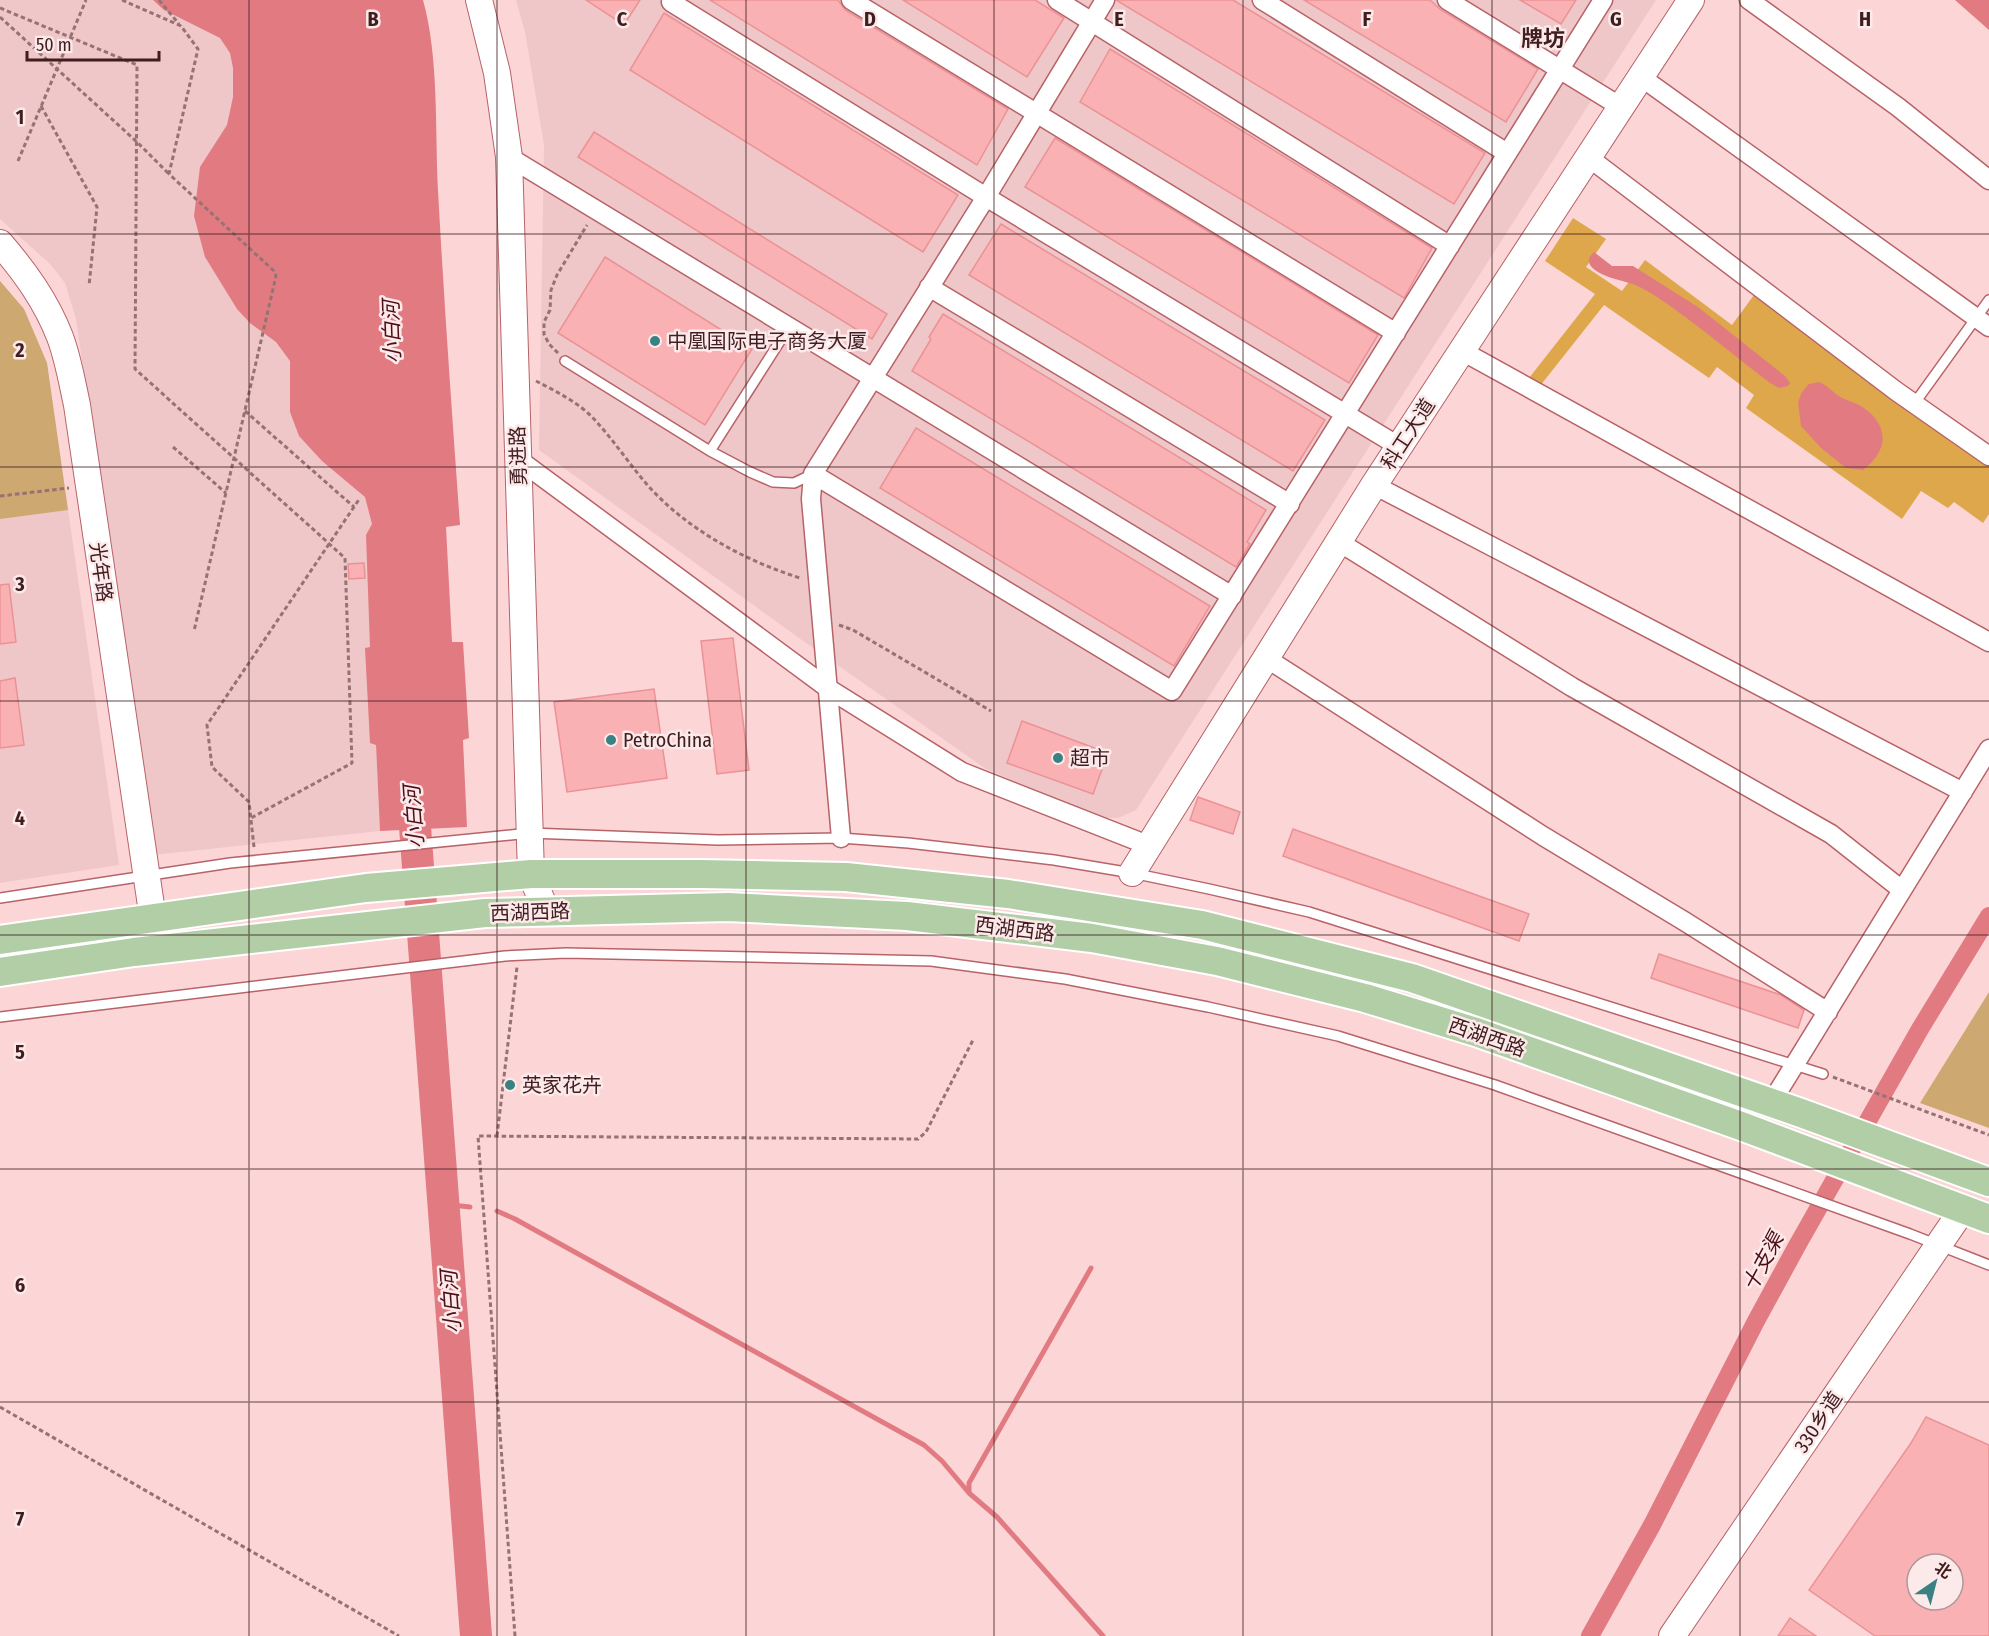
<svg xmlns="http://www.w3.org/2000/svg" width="1989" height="1636" viewBox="0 0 1989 1636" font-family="'Fira Sans Condensed','Noto Sans SC',sans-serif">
  <rect width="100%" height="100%" fill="#fcd6d6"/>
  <path fill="#efc7c8" d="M 0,0 L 321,0 L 365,116 L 376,745 L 380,831 L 153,855 L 76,319 L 65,283 L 50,264 L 0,219 Z
    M 516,0 L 1656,0 L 1136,810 L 1118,818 L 1102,818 L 986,769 L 806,643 L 539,450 L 544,145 L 525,32 Z
    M 0,281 L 24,309 L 47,363 L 119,865 L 0,883 Z"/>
  <path fill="#cda870" d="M 0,281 L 24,309 L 47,363 L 68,510 L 0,519 Z
    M 1989,992 L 1989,1128 L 1920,1103 Z"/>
  <path fill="#dfa74b" d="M 1573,218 L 1606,239 L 1586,267 L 1622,291 L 1645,260 L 1732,325 L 1754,295 L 1989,465 L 1989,514 L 1983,523 L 1954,502 L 1948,508 L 1921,491 L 1902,519 L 1746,408 L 1754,395 L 1717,367 L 1709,378 L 1604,305 L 1540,386 L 1529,378 L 1595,294 L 1545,261 Z"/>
  <path fill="#e17b81" d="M 153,0 L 423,0 C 439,57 435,130 438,190 C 444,302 452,413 460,525 L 446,527 L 452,642 L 463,642 L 469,738 L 463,740 L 467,827 L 380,831 L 376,745 L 370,743 L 365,648 L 370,647 L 366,535 L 372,524 L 365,497 L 322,461 L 299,436 L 290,412 L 290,361 L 276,342 L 250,323 L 237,309 L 205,257 L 194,216 L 200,167 L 227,125 L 233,97 L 233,68 L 230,53 L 220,38 L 164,10 Z
    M 1955,0 L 1989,0 L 1989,30 Z
    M 1594,252 L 1612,266 L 1633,266 L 1698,307 L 1785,376 L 1790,383 L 1788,386 L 1779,388 L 1770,383 C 1733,355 1696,323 1657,297 C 1649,292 1638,285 1629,283 C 1616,279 1605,277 1595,270 C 1587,264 1587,258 1594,252 Z
    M 1819,382 C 1829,386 1833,393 1842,398 C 1849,401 1857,403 1864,408 C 1890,427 1888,451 1863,470 L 1846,468 L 1821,448 L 1801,426 L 1798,402 L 1802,392 L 1809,384 Z"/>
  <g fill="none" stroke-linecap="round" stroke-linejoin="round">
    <path stroke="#e17b81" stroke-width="5" d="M 443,1204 L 470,1207
      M 497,1211 L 515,1219 L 924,1445 L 942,1461 L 969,1493
      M 1091,1268 L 969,1483 L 969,1493 L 997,1517 L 1103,1636"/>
    <path stroke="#e17b81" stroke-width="18" d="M 1590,1636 L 1652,1525 L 1756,1321 L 1798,1244 L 1920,1029 L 1989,916"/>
    <path stroke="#e17b81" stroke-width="32" d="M 412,787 L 476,1636"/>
  </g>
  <path fill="#fab1b3" stroke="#eb9296" stroke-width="1.5" fill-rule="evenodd" d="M 586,0 L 640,0 L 624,25 Z
    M 710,0 L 838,0 L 845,10 L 1008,109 L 977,165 Z
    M 903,0 L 1035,0 L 1064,18 L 1027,77 Z
    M 1116,0 L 1233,0 L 1485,153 L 1454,204 Z
    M 1304,0 L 1430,0 L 1441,10 L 1538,69 L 1506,122 Z
    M 1520,0 L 1576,0 L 1561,24 Z
    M 664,13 L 958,195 L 923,252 L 630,70 Z
    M 1110,49 L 1432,248 L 1404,298 L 1080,102 Z
    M 594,132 L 887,314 L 872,339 L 578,157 Z
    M 1055,138 L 1378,335 L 1349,383 L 1025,187 Z
    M 1001,224 L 1325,420 L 1293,471 L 969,275 Z
    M 605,257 L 752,349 L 705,425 L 558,333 Z
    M 943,314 L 1266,510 L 1247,542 L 1250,544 L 1236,567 L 912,371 L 931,339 L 929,337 Z
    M 916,428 L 1210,606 L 1174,666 L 880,488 Z
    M 364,563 L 365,578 L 349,579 L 348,564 Z
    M 9,584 L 16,642 L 0,644 L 0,585 Z
    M 733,638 L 749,770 L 717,774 L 701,641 Z
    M 15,678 L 24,745 L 0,748 L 0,681 Z
    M 654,689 L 667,778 L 567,792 L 554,702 Z
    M 1022,721 L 1108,753 L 1093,794 L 1007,763 Z
    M 1198,797 L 1240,812 L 1233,834 L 1190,820 Z
    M 1293,829 L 1529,914 L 1519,941 L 1283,856 Z
    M 1659,954 L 1781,995 L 1804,1010 L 1798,1028 L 1651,978 Z
    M 1926,1417 L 1989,1445 L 1989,1636 L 1875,1636 L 1809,1590 L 1911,1443 ZM 1917,1564 L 1953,1564 L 1953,1600 L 1917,1600 Z
    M 1790,1618 L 1816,1636 L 1778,1636 Z"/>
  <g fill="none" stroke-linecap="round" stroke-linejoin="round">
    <defs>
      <path id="lane" d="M 565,361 L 710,451 L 750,472 L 773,482 L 794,483 L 813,474
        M 1914,404 L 1989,300
        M 710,451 L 789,327
        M 0,898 L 230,863 L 530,833 L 718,840 L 841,838 L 908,843 L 1054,860 L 1132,873 L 1209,889 L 1309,912 L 1823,1074
        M 0,1017 L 505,956 L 566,953 L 931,961 L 1065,979 L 1208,1007 L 1338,1036 L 1495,1085 L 1910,1234 L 1989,1265"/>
      <path id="street" d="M 851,0 L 1396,333
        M 1057,0 L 1450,246
        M 1262,0 L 1507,153
        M 1447,0 L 1621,107
        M 1749,0 L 1898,107 L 1989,180
        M 671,2 L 986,197 L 1400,447
        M 1641,77 L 1989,327
        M 509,157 L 1232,596
        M 1588,157 L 1896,391 L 1989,456
        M 929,287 L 1290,504
        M 1462,351 L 1989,642
        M 518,459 L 829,689 L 962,772 L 1140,842
        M 813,474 L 1172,691 L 1603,0
        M 1374,485 L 1963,792
        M 1339,542 L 1572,687 L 1831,834 L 1902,890
        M 1266,658 L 1543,836 L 1684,921 L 1828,1012
        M 841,838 L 811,499 L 813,474 L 986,197 L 1105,0
        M 1771,1103 L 1989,749"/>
      <path id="secondary" d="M 479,0 L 497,73 L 509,157 L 531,874 L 546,911
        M 0,243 C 25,272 46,301 60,337 C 68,358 72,382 77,405 L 153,919
        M 1132,873 L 1374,485 L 1691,0
        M 1672,1636 L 1963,1209"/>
      <path id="primary" d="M 0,940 L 366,888 L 531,874 L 701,874 L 846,877 L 1008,894 L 1202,925 L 1412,978 L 1801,1113 L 1989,1182
        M 0,972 L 134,952 L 485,913 L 728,907 L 907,916 L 1092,938 L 1217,961 L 1365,998 L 1476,1032 L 1741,1126 L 1989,1219"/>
    </defs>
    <use href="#lane" stroke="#b76368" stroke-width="12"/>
    <use href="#street" stroke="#b76368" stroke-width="21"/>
    <use href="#secondary" stroke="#b76368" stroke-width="28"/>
    <use href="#primary" stroke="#fff" stroke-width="32"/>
    <path stroke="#977273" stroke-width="3" stroke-dasharray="4.5 3" stroke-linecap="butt" d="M 122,0 L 181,26 L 198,49 L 169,174 L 274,271 L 276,276 L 194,631
      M 159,0 L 179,24
      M 0,8 L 137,65 L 135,369 L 345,558 L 352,763 L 251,818
      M 0,17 L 137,142 L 169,174
      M 41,106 L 97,207 L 89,286
      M 18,161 L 86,0
      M 558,353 L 549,344 L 544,334 L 544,322 L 550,310 L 551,290 L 557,275 L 587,225
      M 536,381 C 555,391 578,402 593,418 C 614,440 631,467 651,489 C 690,531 746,561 800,578
      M 245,411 L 354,507
      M 173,447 L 226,493
      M 0,496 L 69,488
      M 839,625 L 853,630 L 991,711
      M 254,847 L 249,802 L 212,767 L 207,725 L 360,498
      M 1833,1077 L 1989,1135
      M 497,1136 L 517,967
      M 0,1407 L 399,1636
      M 515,1636 L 478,1136 L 918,1139 L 926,1132 L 973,1040"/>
    <use href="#lane" stroke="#fff" stroke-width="9"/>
    <use href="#street" stroke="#fff" stroke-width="18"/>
    <use href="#secondary" stroke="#fff" stroke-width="26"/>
    <use href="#primary" stroke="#b2cea7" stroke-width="28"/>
  </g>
  <path fill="none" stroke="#401d1f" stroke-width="1.5" stroke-opacity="0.55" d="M 249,0 L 249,1636M 497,0 L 497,1636M 746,0 L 746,1636M 994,0 L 994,1636M 1243,0 L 1243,1636M 1492,0 L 1492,1636M 1740,0 L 1740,1636M 0,234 L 1989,234M 0,467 L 1989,467M 0,701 L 1989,701M 0,935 L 1989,935M 0,1169 L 1989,1169M 0,1402 L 1989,1402"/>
  <g fill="#398183" stroke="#fce9e9" stroke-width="2">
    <circle cx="655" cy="341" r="6"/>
    <circle cx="611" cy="740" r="6"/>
    <circle cx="1058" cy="758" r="6"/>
    <circle cx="510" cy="1085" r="6"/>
  </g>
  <g text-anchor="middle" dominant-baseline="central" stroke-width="5" stroke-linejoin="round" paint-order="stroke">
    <g font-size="20" fill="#401d1f" stroke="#fce9e9" text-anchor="start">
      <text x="667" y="341">中凰国际电子商务大厦</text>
      <text x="623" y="740">PetroChina</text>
      <text x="1070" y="758">超市</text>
      <text x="522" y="1085">英家花卉</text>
    </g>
    <g font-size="20" fill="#401d1f" stroke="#fce9e9">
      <text transform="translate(1408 434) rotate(-57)">科工大道</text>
      <text transform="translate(518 456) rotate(-92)">勇进路</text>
      <text transform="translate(101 572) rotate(82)">光年路</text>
      <text transform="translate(530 912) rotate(-2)">西湖西路</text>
      <text transform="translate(1015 929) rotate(7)">西湖西路</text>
      <text transform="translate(1487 1037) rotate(19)">西湖西路</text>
      <text transform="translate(1818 1422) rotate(-56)">330乡道</text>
    </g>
    <g font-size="21" font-style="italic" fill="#4e0e18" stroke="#fce9e9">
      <text transform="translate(392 332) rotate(-92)">小白河</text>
      <text transform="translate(414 817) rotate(-94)">小白河</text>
      <text transform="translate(1763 1262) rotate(-62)">十支渠</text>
      <text transform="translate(451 1302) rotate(-94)">小白河</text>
    </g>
    <g font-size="22" font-weight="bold" fill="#401d1f" stroke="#fce9e9">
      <text x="1543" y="38">牌坊</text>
    </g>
  </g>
  <g font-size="20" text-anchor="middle" font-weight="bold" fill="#401d1f" stroke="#fce9e9" stroke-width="5" stroke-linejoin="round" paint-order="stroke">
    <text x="373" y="26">B</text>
    <text x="622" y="26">C</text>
    <text x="870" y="26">D</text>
    <text x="1119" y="26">E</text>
    <text x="1367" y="26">F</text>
    <text x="1616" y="26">G</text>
    <text x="1865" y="26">H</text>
    <text x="20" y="124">1</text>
    <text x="20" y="357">2</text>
    <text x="20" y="591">3</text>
    <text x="20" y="825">4</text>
    <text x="20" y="1059">5</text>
    <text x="20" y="1292">6</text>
    <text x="20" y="1526">7</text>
  </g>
  <g transform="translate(1935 1582) rotate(35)"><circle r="28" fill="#fce9e9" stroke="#b19798" stroke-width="1.5"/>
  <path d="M0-4.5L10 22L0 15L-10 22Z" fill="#398183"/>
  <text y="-9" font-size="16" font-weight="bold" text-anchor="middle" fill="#401d1f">北</text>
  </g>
  <path d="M27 51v9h132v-9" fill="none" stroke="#401d1f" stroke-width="3"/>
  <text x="36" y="51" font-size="18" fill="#401d1f" stroke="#fce9e9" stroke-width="4.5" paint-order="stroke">50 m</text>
</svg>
